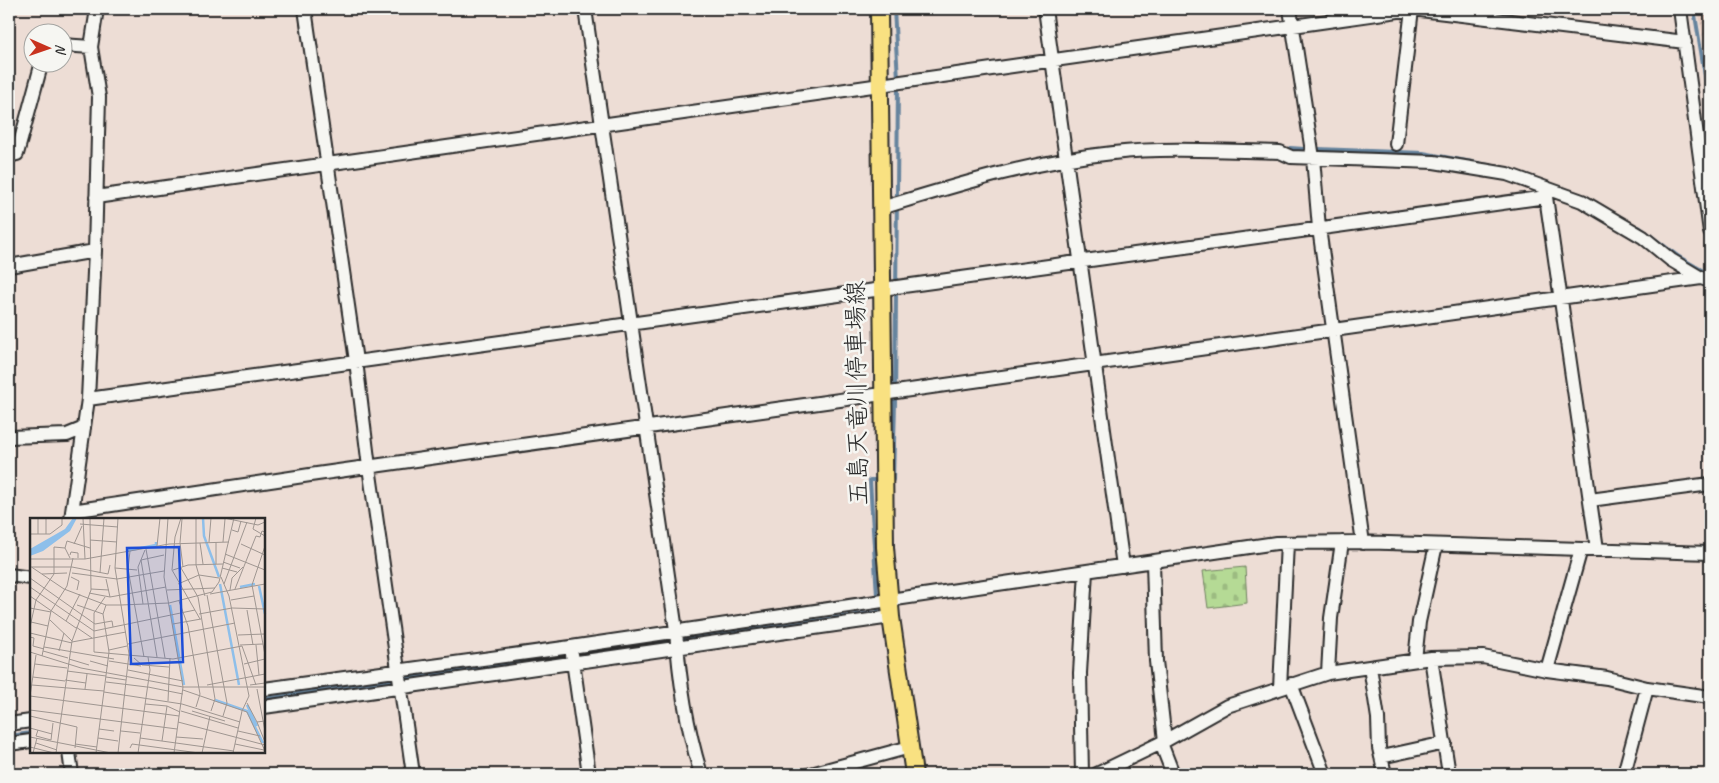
<svg xmlns="http://www.w3.org/2000/svg" width="1719" height="783" viewBox="0 0 1719 783" font-family="Caveat,'Klee One',sans-serif">
  <defs>
    <pattern id="industrial-furrows" width="10" height="10" patternUnits="userSpaceOnUse" patternTransform="scale(1.25)"><rect width="10" height="10" fill="#e7ccc0"/><path d="M-1 1l2-2M0 10L10 0M9 11l2-2" fill="none" stroke="#c6afa5"/></pattern>
    <pattern id="cemetery-stones" width="16" height="16" patternUnits="userSpaceOnUse" patternTransform="scale(1.25)"><rect width="16" height="16" fill="#b5da95"/><path d="M2 7V4a2 2 0 0 1 4 0v3zM10 15v-3a2 2 0 0 1 4 0v3z" fill="#9cbb81"/></pattern>
  </defs>
  <rect width="100%" height="100%" fill="#edddd5"/>
  <filter id="ink" filterUnits="userSpaceOnUse"><feTurbulence type="fractalNoise" baseFrequency=".02" numOctaves="2"/><feDisplacementMap in="SourceGraphic" scale="10" xChannelSelector="R" yChannelSelector="G"/><feConvolveMatrix kernelMatrix="1 2 1 2 8 2 1 2 1" color-interpolation-filters="sRGB"/></filter>
  <g filter="url(#ink)">
    <path fill="url(#industrial-furrows)" d="M 1698,9 L 1710,9 L 1710,78 Z"/>
    <path fill="url(#cemetery-stones)" stroke="#708260" d="M 1245,567 L 1247,603 L 1208,608 L 1203,571 Z"/>
    <g fill="none" stroke-linecap="round" stroke-linejoin="round">
      <path stroke="#66849e" stroke-width="4" d="M 894,9 L 898,79
        M 1694,9 L 1710,106
        M 1290,148 L 1304,149
        M 1317,149 L 1423,153 L 1510,169
        M 1639,227 L 1679,257 L 1710,275
        M 893,480 L 895,403 L 898,86
        M 264,699 L 878,612 L 870,480 L 875,480
        M 9,736 L 31,733"/>
      <defs>
        <path id="minor" d="M 305,9 L 356,361 L 369,467 L 413,774
          M 585,9 L 676,630 C 679,678 687,728 701,774
          M 1045,9 L 1123,566
          M 1290,9 L 1313,158 L 1319,228 L 1363,543
          M 1680,9 L 1710,232
          M 62,45 L 91,47
          M 1396,144 L 1412,9
          M 9,156 L 17,154 L 42,62
          M 96,197 L 1412,9 L 1685,42
          M 881,208 C 957,185 1033,161 1113,153 C 1165,147 1227,151 1280,152 L 1291,157 L 1434,162 L 1507,174 L 1582,201 L 1643,237 L 1671,260 L 1701,278 L 1710,281
          M 9,266 L 95,251
          M 88,399 L 1546,197 L 1597,549
          M 9,437 L 67,435 L 84,428
          M 1590,500 L 1710,484
          M 72,511 L 310,475 L 1701,278
          M 71,519 L 88,399 L 95,251 L 99,97 L 91,47 L 97,9
          M 1153,562 L 1156,661 L 1165,741
          M 9,575 L 31,578
          M 572,654 L 589,774
          M 1431,658 L 1449,774
          M 1415,660 L 1419,622 L 1436,545
          M 1370,667 L 1378,718 L 1379,748 L 1385,774
          M 1547,670 L 1581,549
          M 1328,673 L 1331,618 L 1342,542
          M 1291,684 L 1325,774
          M 1280,688 L 1287,543
          M 264,689 L 571,647 L 1276,543 L 1356,542 L 1710,553
          M 264,707 L 891,617
          M 9,724 L 31,721
          M 1161,743 L 1173,774
          M 9,744 L 31,741
          M 69,752 L 72,774
          M 1381,757 L 1445,743
          M 811,774 L 910,747
          M 1082,774 L 1080,673 L 1086,571
          M 1097,774 L 1161,743 L 1227,706 L 1328,673 L 1431,658 L 1483,657 L 1547,670 L 1607,678 L 1647,688 L 1710,697
          M 1624,774 L 1647,688"/>
        <path id="major" d="M 879,9 L 885,547 L 891,617 L 914,774"/>
      </defs>
      <use href="#minor" stroke="#2b2b2b" stroke-width="16"/>
      <use href="#major" stroke="#2b2b2b" stroke-width="20"/>
      <use href="#minor" stroke="#f6f6f2" stroke-width="12"/>
      <use href="#major" stroke="#f9e181" stroke-width="16"/>
    </g>
  </g>
  <g text-anchor="middle" dominant-baseline="central" stroke-width="5" stroke-linejoin="round" paint-order="stroke">
    <g font-size="25" fill="#2b2b2b" stroke="#f6f6f2">
      <text transform="translate(857 393) rotate(-91)">五島天竜川停車場線</text>
    </g>
  </g>
  <g transform="translate(30 518)">
    <rect width="235" height="235" fill="#edddd5"/>
    <path d="M 43,0 L 47,0 L 40,13 L 13,33 L 0,38 L 0,31 L 35,11 Z" fill="#8ebfea"/>
    <path fill="none" stroke="#8ebfea" stroke-width="2.5" d="M 173,0 L 174,18 L 189,59M 96,33 L 126,27 L 126,24M 190,66 L 209,167M 229,68 L 235,96M 210,69 L 225,66M 140,87 L 154,167M 185,182 L 217,193 L 233,225M 217,187 L 227,208"/>
    <path fill="none" stroke="#9f9691" stroke-width="1" d="M 8,0 L 8,16M 16,0 L 16,16M 53,0 L 55,41M 138,0 L 134,59 L 153,169 L 144,235M 151,0 L 145,19 L 142,52 L 170,101M 166,0 L 166,47 L 175,78M 194,0 L 228,7 L 235,4M 226,0 L 223,11 L 235,18M 152,1 L 150,25 L 153,49M 50,6 L 88,9M 202,12 L 208,14 L 211,3M 0,16 L 20,16 L 32,7 L 32,0M 60,22 L 87,24M 179,24 L 181,0M 186,24 L 186,46M 193,24 L 195,1M 170,25 L 173,46M 44,26 L 52,8M 211,26 L 235,37M 127,28 L 130,0M 235,28 L 222,67 L 235,137M 116,31 L 135,140M 100,33 L 98,51 L 114,139M 195,36 L 235,52M 40,37 L 41,34 L 48,35 L 48,40M 40,40 L 35,30 L 37,23 L 60,30M 0,41 L 55,41 L 139,26 L 199,24M 193,44 L 210,50M 0,48 L 34,71 L 76,87 L 91,87 L 85,50 L 88,0M 2,49 L 42,49 L 78,56 L 80,47M 85,50 L 107,52M 151,50 L 168,79 L 185,181 L 181,193M 192,50 L 207,54M 143,52 L 158,47 L 193,46M 42,55 L 87,61 L 134,53M 70,55 L 74,0M 12,56 L 37,55M 41,59 L 49,63 L 47,72M 191,59 L 199,78 L 219,178 L 212,193 L 203,235M 0,60 L 65,106 L 82,103 L 83,109M 76,61 L 80,79M 148,66 L 169,57 L 189,60M 194,66 L 217,4M 0,69 L 64,113 L 165,92M 61,71 L 79,72M 205,71 L 226,18 L 230,19 L 232,13 L 235,14M 137,72 L 185,70M 200,72 L 202,60 L 213,49M 59,75 L 80,79 L 136,69M 180,76 L 235,66M 177,77 L 197,185 L 193,198M 0,78 L 46,110M 75,79 L 64,95 L 64,134 L 143,141 L 212,128 L 226,167M 201,82 L 224,78M 149,83 L 158,108 L 170,176 L 166,189M 113,86 L 108,49 L 115,32M 47,87 L 73,96M 0,90 L 21,94M 4,91 L 6,82 L 24,56 L 24,29 L 35,30M 217,92 L 223,127M 169,96 L 202,90 L 235,91M 20,102 L 42,123M 36,103 L 50,76M 1,104 L 18,108M 143,106 L 171,101M 0,109 L 4,91M 46,109 L 62,120M 0,115 L 42,125M 208,117 L 235,116M 0,119 L 4,120 L 3,128 L 14,131M 42,124 L 96,114M 98,126 L 205,105M 210,127 L 233,126M 226,127 L 229,157M 14,129 L 84,141M 79,132 L 97,128M 13,133 L 38,140M 29,133 L 34,115M 0,134 L 51,150 L 153,169 L 235,169M 12,138 L 21,93 L 37,68 L 43,40M 127,139 L 111,42 L 134,37M 104,140 L 112,147 L 139,149M 39,141 L 59,147M 60,143 L 78,148M 79,143 L 111,148M 5,146 L 37,150M 214,146 L 235,141M 98,152 L 153,163M 37,153 L 76,158M 3,159 L 35,163M 76,159 L 96,162M 35,162 L 56,165M 76,164 L 117,169M 2,167 L 74,173M 177,167 L 235,156M 220,167 L 235,165M 118,169 L 153,176M 55,171 L 57,156M 227,171 L 235,213M 153,172 L 217,194 L 235,233M 74,174 L 152,186M 0,178 L 149,198M 0,178 L 6,137M 138,183 L 140,140M 217,185 L 227,204 L 235,203M 115,186 L 137,188 L 150,194M 152,186 L 210,204M 0,192 L 147,211M 151,193 L 208,210M 162,193 L 195,203M 0,198 L 47,209 L 45,230M 148,204 L 235,227M 227,204 L 235,224M 0,210 L 22,216M 69,211 L 84,213M 8,212 L 6,218 L 21,222M 91,213 L 110,215M 208,213 L 230,218M 0,219 L 81,235M 146,219 L 173,221M 68,220 L 88,223M 110,220 L 204,233M 21,222 L 23,205M 132,223 L 137,188M 6,225 L 27,232M 45,226 L 67,229M 205,226 L 234,232M 0,229 L 24,235M 100,230 L 102,226 L 169,235M 3,235 L 7,220M 26,235 L 42,123 L 61,72 L 60,0M 66,235 L 79,134 L 73,96 L 76,87M 88,235 L 99,136 L 91,87 L 139,85 L 182,74 L 189,64 L 204,0M 108,235 L 120,152 L 118,139M 172,235 L 180,198"/>
    <path fill="#1d4ed8" fill-opacity="0.15" stroke="#1d4ed8" stroke-width="2.5" d="M 149,29 L 153,144 L 101,146 L 97,30 Z"/>
    <rect width="235" height="235" fill="none" stroke="#2b2b2b" stroke-width="2.5"/>
  </g>
  <rect width="1719" height="783" fill="none" stroke="#f6f6f2" stroke-width="30"/>
  <rect x="15" y="15" width="1689" height="753" fill="none" stroke="#2b2b2b" stroke-width="2" filter="url(#ink)"/>
  <g transform="translate(48 48) rotate(92)"><circle r="24" fill="#f6f6f2" stroke="#a5a5a2"/>
  <path d="M0-4L9 19L0 12L-9 19Z" fill="#c8321e"/>
  <text y="-8" font-size="14" font-weight="bold" text-anchor="middle" fill="#2b2b2b">N</text>
  </g>
</svg>
